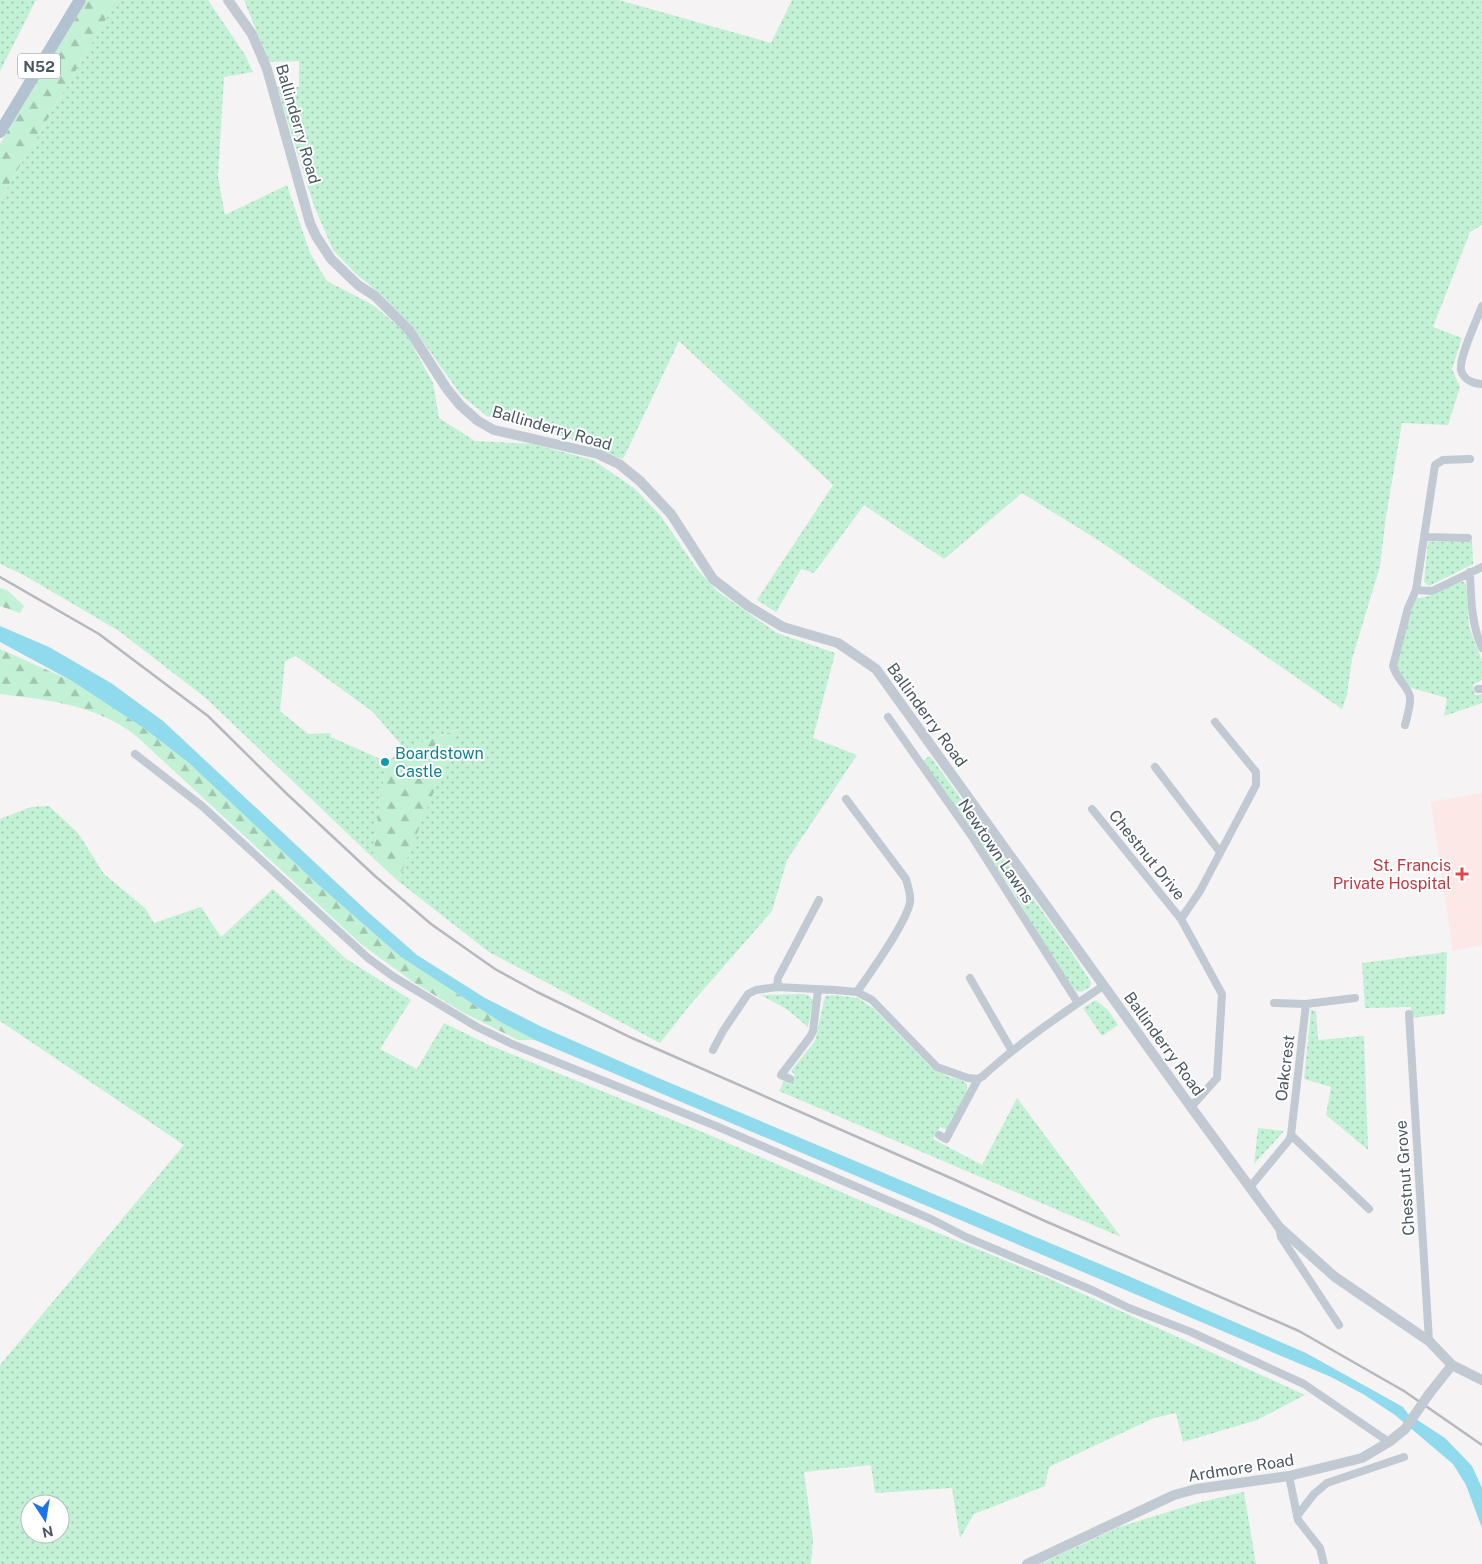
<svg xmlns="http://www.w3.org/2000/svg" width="1482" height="1564" viewBox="0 0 1482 1564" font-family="'Public Sans',sans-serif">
  <defs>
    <pattern id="grass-dots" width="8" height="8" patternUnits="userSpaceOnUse" patternTransform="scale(1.25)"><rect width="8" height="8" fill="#c3f1d5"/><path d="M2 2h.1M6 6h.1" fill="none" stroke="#a0c6b0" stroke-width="1.8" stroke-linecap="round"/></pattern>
    <pattern id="forest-firs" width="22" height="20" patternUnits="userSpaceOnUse" patternTransform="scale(1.25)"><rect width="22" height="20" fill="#c3f1d5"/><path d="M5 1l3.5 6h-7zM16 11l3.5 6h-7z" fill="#a0c6b0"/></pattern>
  </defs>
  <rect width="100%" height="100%" fill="#f5f3f3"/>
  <path fill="#fce8e6" d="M 1482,793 L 1482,945 L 1453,951 L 1431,802 Z"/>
  <path fill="url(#grass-dots)" fill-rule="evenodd" d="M 0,0 L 36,0 L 0,71 Z
    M 117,0 L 208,0 L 245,55 L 253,72 L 224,77 L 218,177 L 225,215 L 287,185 L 310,253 L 327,281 L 373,305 L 405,332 L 433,383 L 439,418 L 475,441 L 533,444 L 593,460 L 634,488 L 660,515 L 697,569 L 717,591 L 777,633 L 835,653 L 813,738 L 857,755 L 787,860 L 772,911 L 690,1005 L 660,1043 L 489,952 L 398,881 L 458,729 L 405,749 L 373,712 L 296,656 L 285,661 L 280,711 L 308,734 L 330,733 L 331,737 L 387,762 L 380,799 L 373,858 L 207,699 L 119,631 L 22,574 L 0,564 L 0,200 Z
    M 244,0 L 619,0 L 771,43 L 792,0 L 1482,0 L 1482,225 L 1470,232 L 1433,327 L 1462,338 L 1452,369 L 1460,387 L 1448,425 L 1402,423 L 1386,516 L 1380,566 L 1352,659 L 1347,695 L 1342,709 L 1098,540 L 1022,493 L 944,559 L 864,505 L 814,573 L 801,569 L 776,612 L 757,600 L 833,485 L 679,341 L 623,459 L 565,437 L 487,416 L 461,395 L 412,326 L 383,296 L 356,274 L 333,250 L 314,206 L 277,87 L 299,87 L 299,61 L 269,62 Z
    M 1472,541 L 1473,564 L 1429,586 L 1424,582 L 1428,542 Z
    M 1461,581 L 1464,582 L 1466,585 L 1469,627 L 1482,661 L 1482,680 L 1473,685 L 1475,695 L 1482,694 L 1482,703 L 1444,716 L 1447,698 L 1408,687 L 1398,675 L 1396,661 L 1415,599 L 1432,595 Z
    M 930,756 L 1068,947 L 1091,982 L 1090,987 L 1081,992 L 1076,991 L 1058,968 L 1013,891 L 922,761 Z
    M 49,806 L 78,833 L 104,874 L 145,908 L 154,923 L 201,907 L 221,937 L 273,889 L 345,958 L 411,1000 L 380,1049 L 417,1069 L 444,1023 L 489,1045 L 707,1134 L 887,1212 L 1048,1278 L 1305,1395 L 1257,1420 L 1183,1442 L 1176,1413 L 1154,1418 L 1049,1467 L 1045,1486 L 974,1514 L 960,1538 L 952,1488 L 875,1493 L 871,1465 L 804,1472 L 813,1539 L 811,1564 L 0,1564 L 0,1365 L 184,1145 L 0,1021 L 0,819 L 31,807 ZM 30,1504 L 60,1504 L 60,1534 L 30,1534 Z
    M 1447,952 L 1445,1014 L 1412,1018 L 1411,1007 L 1365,1008 L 1362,963 Z
    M 803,994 L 808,995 L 813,1000 L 808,1027 L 788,1010 L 761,995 Z
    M 833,995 L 858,998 L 873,1008 L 930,1066 L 949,1077 L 962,1080 L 967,1084 L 967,1092 L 947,1130 L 940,1127 L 933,1139 L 982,1165 L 1017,1098 L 1121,1237 L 779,1091 L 784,1081 L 790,1084 L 795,1075 L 791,1071 L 815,1041 L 825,996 Z
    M 1096,1000 L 1108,1010 L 1118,1025 L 1102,1036 L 1083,1008 Z
    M 1311,1010 L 1316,1011 L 1318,1040 L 1364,1036 L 1368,1150 L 1326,1115 L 1331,1087 L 1304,1079 Z
    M 1258,1128 L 1284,1131 L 1254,1164 Z
    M 1244,1492 L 1256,1564 L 1040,1564 L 1119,1527 L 1197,1503 Z"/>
  <path fill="url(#forest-firs)" d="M 87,0 L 117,0 L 0,200 L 0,144 Z
    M 0,588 L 7,590 L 24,606 L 20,613 L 0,606 Z
    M 0,649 L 72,681 L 145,729 L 189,763 L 314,881 L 401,957 L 502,1023 L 535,1040 L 518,1040 L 462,1012 L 413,982 L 361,944 L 160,758 C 149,748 138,736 125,728 C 88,704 43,699 0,694 Z
    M 459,729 L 398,881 L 373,858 L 380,799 L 387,762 L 405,749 Z"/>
  <path fill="#90daee" d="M 0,626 L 49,647 L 111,683 L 163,721 L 368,912 L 417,955 L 485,998 L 542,1027 L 656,1077 L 1126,1275 L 1306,1353 L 1403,1407 L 1408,1414 L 1445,1438 L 1472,1466 L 1482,1488 L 1482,1528 L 1466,1485 L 1453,1464 L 1395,1415 L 1363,1394 L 1331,1377 L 535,1040 L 502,1023 L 401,957 L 314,881 L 189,763 L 145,729 L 72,681 L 0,642 Z"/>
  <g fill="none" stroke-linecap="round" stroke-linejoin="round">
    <path stroke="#c1cad2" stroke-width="8" d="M 1482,306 C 1477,320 1459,357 1461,370 C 1463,379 1473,384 1482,384
      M 1470,459 L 1443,460 L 1435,465 L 1416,590 L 1432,591 L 1482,567
      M 1425,537 L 1468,538
      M 1470,572 C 1471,598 1471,623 1482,648
      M 1478,689 L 1482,689
      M 888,717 L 973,838 L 1078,1003
      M 1405,725 C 1407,717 1411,705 1410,697 C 1409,688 1396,678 1393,666 L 1408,608 L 1416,590
      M 135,754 L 202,806 L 368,958 L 394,977 L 477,1027 L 512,1044 L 716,1126 L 931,1219 L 966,1237 L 1092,1290 L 1129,1308 L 1191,1332 L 1304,1384 L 1389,1442
      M 1155,767 L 1220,852
      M 846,799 L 906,879 C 908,887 911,894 910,902 C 907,922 870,973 857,992
      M 1092,809 L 1181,919
      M 970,978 L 1012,1051
      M 777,987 L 778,978 L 819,900
      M 1274,1003 L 1306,1004 L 1355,998
      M 1409,1014 L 1429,1341
      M 713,1050 L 723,1031 L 748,994 L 756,990 L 777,987 L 835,990 L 857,992 L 872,1000 L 937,1067 L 968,1078 L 978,1079 L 983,1076 C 1020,1042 1062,1014 1103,986
      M 790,1079 L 781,1075 L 810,1037 L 813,1031 L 818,990
      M 1191,1107 L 1217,1078 L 1222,994 L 1181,919 L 1200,891 L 1256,785 L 1256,772 L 1215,722
      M 939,1135 L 946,1139 L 978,1079
      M 1291,1135 L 1369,1209
      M 1250,1187 L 1289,1140 L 1291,1135 L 1306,1004
      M 1279,1227 L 1281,1237 L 1339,1325
      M 1289,1476 L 1298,1520 L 1320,1548 L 1324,1564
      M 1297,1516 L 1314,1494 L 1327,1483 L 1404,1457"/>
    <path stroke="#c1cad2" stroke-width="10" d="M 228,0 L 252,34 L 267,69 L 310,223 L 316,236 L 331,259 L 358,285 L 375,296 L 409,330 L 447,389 L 460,405 L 478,421 L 494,430 L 598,454 L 619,464 L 640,481 L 671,514 L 713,579 L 748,606 L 783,627 L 838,643 L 876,669 L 1191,1107 L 1279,1227 L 1335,1277 L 1429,1341 L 1452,1365 L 1482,1380
      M 1429,1394 L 1452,1365
      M 1027,1564 L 1174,1495 L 1196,1489 L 1289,1476 L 1362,1458 L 1389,1442 L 1405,1429"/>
    <path stroke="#b3c2d1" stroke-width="12" d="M 0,132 L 80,0"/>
    <path stroke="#b5b8bd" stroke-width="2.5" d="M 0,577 L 99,634 L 208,716 L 287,794 L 375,876 L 431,924 L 495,969 L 537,992 L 632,1038 L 953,1179 L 1045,1221 L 1299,1331 L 1404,1391 L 1482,1445"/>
    <path stroke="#c1cad2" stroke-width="10" d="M 1405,1429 L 1429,1394"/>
  </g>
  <circle fill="#0f9aa8" stroke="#fff" stroke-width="2" cx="385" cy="762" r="5"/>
  <path fill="#e0444e" stroke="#fff" stroke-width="2" d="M1459.5 866.5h5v5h5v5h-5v5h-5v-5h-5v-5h5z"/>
  <g text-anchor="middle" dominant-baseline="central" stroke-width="4" stroke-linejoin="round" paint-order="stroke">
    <rect fill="#fff" stroke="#808990" stroke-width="1" x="18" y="53.5" width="42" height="25" rx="4"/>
    <g font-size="15" font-weight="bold" fill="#4a5661">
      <text x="39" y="66">N52</text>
    </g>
    <g font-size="16" fill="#4a5661" stroke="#fff">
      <text transform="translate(298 124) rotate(74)">Ballinderry Road</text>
      <text transform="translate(552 428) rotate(16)">Ballinderry Road</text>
      <text transform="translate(927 715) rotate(54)">Ballinderry Road</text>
      <text transform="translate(996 851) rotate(56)">Newtown Lawns</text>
      <text transform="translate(1147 855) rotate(51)">Chestnut Drive</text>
      <text transform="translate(1164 1044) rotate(54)">Ballinderry Road</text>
      <text transform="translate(1285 1068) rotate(-83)">Oakcrest</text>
      <text transform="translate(1405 1178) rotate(-94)">Chestnut Grove</text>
      <text transform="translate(1241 1468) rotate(-9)">Ardmore Road</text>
    </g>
    <g font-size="16" fill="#0d838f" stroke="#fff" text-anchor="start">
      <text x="395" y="753">Boardstown<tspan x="395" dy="18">Castle</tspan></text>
    </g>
    <g font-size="16" fill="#be3a42" stroke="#fff" text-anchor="end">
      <text x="1451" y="865">St. Francis<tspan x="1451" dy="18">Private Hospital</tspan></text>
    </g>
  </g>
  <g transform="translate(45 1519) rotate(168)"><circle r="24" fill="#ffffff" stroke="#b7bbc0"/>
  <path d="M0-4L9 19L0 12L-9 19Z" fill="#1a73e8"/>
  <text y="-8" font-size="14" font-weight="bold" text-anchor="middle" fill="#4a5661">N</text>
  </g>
</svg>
